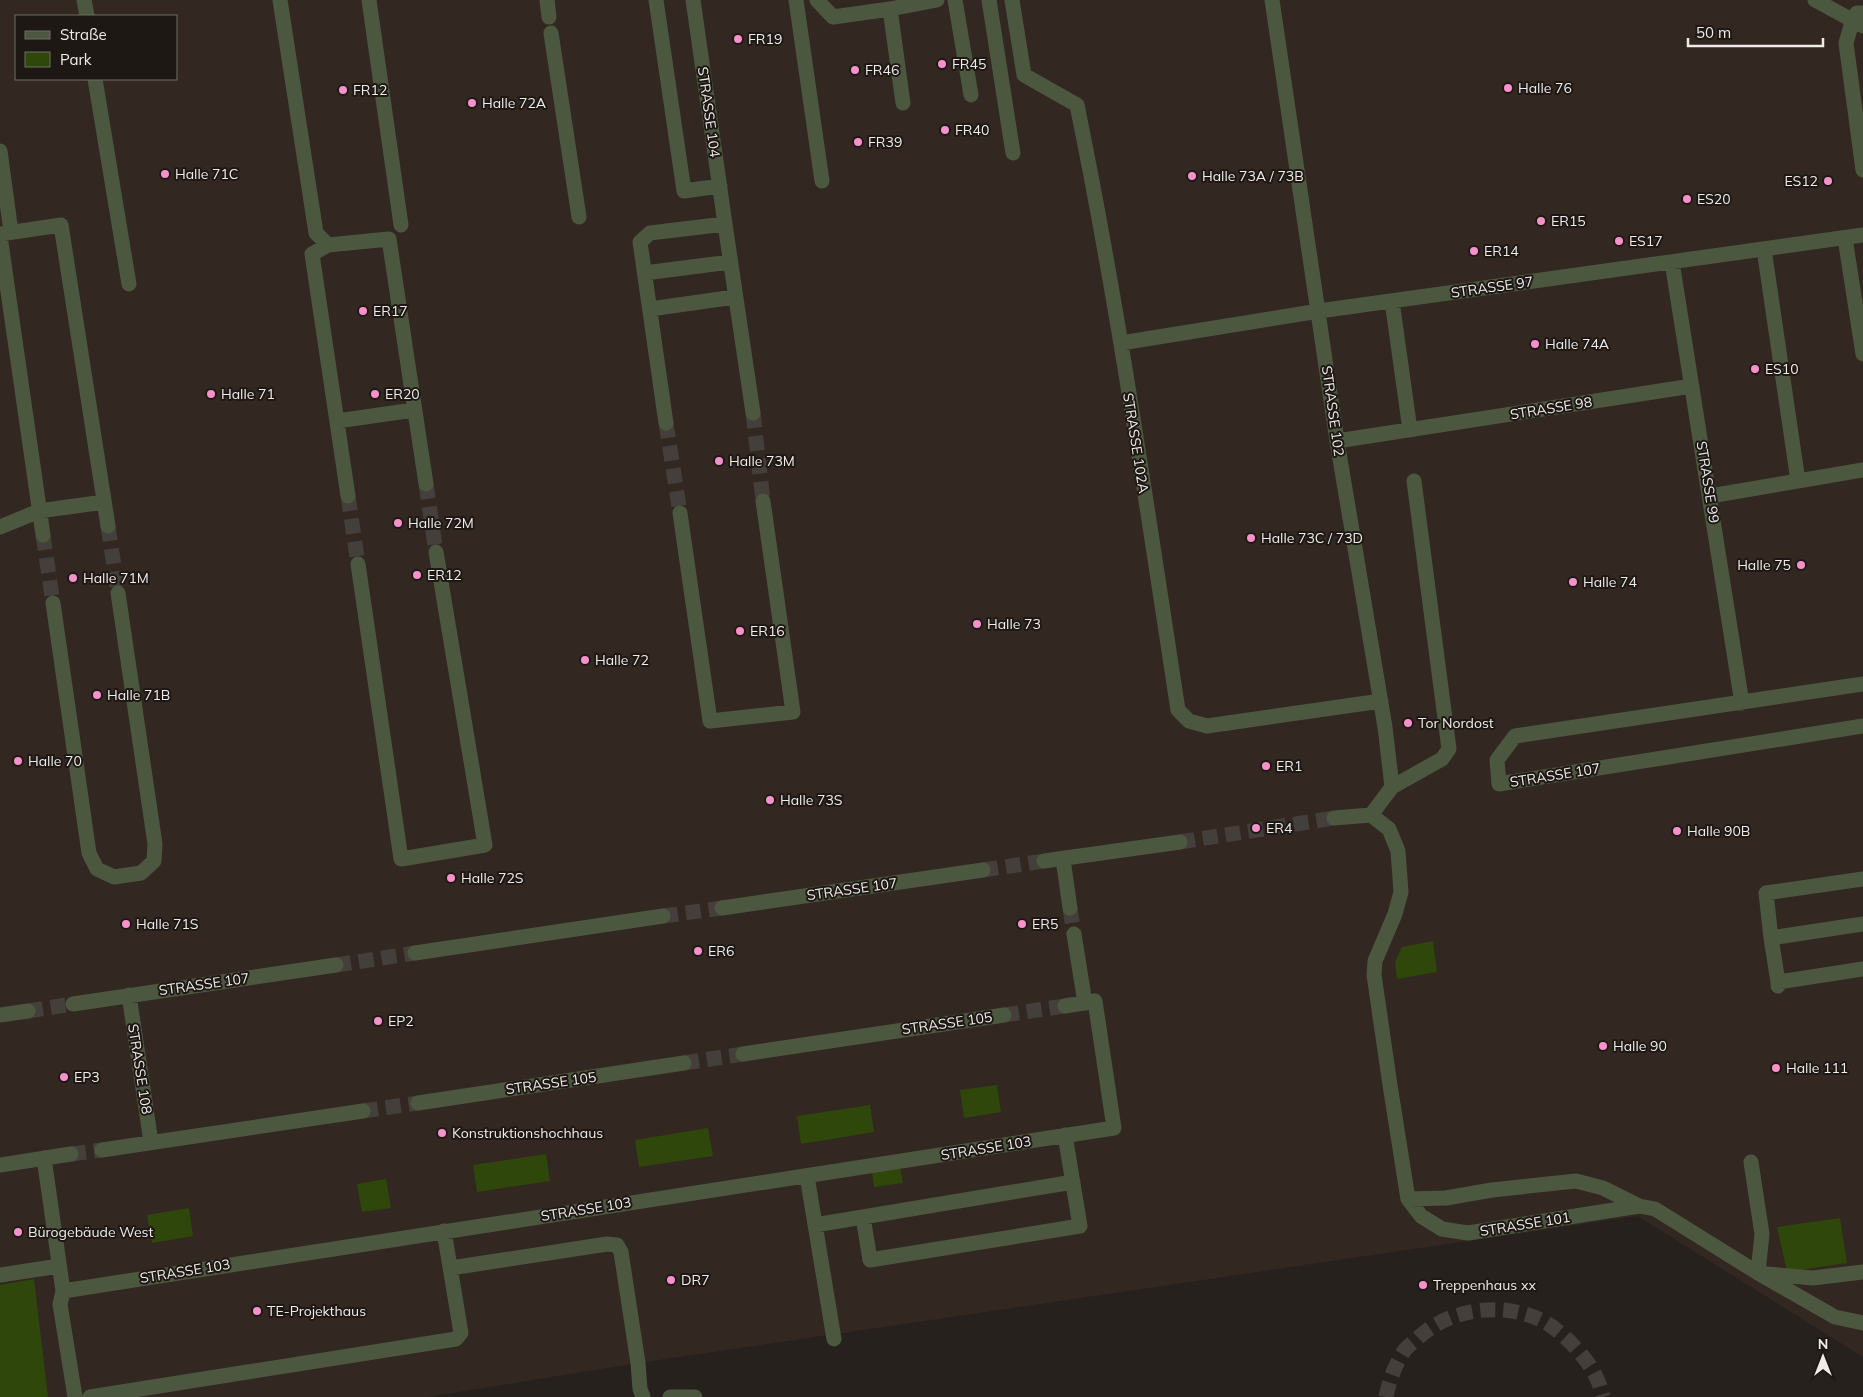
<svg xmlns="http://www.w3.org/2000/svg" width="1863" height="1397" viewBox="0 0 1863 1397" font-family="Mulish,sans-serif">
  <rect width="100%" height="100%" fill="#27211e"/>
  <path fill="#332721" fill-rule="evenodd" d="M 0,0 L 1863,0 L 1863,1357 L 1638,1216 L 638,1363 L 427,1397 L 0,1397 ZM 16,16 L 176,16 L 176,79 L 16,79 Z"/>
  <path fill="#2f470a" d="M 1433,941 L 1437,972 L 1397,979 L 1395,962 L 1402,947 Z
    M 997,1085 L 1001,1112 L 964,1118 L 960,1090 Z
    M 870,1105 L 874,1132 L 801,1144 L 797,1116 Z
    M 708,1128 L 713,1156 L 639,1167 L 635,1140 Z
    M 546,1154 L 550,1181 L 477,1192 L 473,1165 Z
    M 900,1167 L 903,1183 L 874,1187 L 872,1171 Z
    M 386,1179 L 391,1208 L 362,1212 L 357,1184 Z
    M 189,1208 L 193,1236 L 152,1243 L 147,1215 Z
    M 1840,1218 L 1847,1263 L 1787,1272 L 1777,1227 Z
    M 34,1279 L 48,1397 L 0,1397 L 0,1285 Z"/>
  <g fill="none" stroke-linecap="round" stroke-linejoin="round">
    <path stroke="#453f3c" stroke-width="15" stroke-dasharray="15 8" stroke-linecap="butt" d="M 753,413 L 763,501
      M 666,423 L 680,513
      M 426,484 L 436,552
      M 348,496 L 358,564
      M 108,526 L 118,593
      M 43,535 L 53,603
      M 1180,842 L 1334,818
      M 983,870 L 1044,861
      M 1070,908 L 1074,934
      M 663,916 L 722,908
      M 336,965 L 415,953
      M 28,1011 L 73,1004
      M 1004,1015 L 1065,1006
      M 684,1063 L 743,1054
      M 363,1111 L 418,1103
      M 71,1154 L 102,1150
      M 1386,1397 C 1389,1381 1395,1365 1404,1351 C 1408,1346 1414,1342 1418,1338 C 1450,1308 1503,1301 1543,1321 C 1562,1331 1589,1359 1597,1379 C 1600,1384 1601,1391 1603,1397"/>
    <path stroke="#4b583f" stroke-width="15" d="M 84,0 L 87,16
      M 280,0 L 316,233 L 328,245
      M 369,0 L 401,225
      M 547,0 L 549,17
      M 656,0 L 684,191 L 720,186
      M 693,0 L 725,224
      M 796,0 L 822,181
      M 817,0 L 833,17 L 890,9
      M 955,0 L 971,95
      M 989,0 L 1013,153
      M 1012,0 L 1024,75 L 1077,105 C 1118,305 1147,508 1178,710 L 1189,721 L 1207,726 L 1381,701
      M 1272,0 L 1337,441 L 1385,727 L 1392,787 L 1371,815
      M 1815,0 L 1863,26
      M 1863,13 L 1857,13 L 1852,22 L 1846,43 L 1863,170
      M 551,33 L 579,217
      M 95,79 L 129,284
      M 903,103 L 890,9 L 937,0
      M 0,151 L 11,232
      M 0,234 L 61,225 L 108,526
      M 0,236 L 43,535
      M 1845,238 L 1863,354
      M 1764,249 L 1798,481
      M 1672,262 L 1742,703
      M 645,273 L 730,262
      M 1392,301 L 1410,430
      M 650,309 L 735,297
      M 1121,343 L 1319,311 L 1863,235
      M 337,421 L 414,410
      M 666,423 L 640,242 L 650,233 L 725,224 L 753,413
      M 1337,441 L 1692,386
      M 348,496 L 312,254 L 328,245 L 389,239 L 426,484
      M 1710,496 L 1863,470
      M 680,513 L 710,721 L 793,712 L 763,501
      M 0,527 L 39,511 L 104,502
      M 358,564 L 401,859 L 485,845 L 436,552
      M 53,603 L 89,853 L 97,869 L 114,877 L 141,873 L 154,861 L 155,844 L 118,593
      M 1863,684 L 1515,736 L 1497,760 L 1499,784 L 1863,726
      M 1392,787 L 1442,759 L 1449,749 L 1414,481
      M 1371,815 L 1389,829 L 1398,851 L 1401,892 L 1395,914 L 1375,961 L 1374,975 L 1390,1085 L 1408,1199 L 1421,1216 L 1442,1229 L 1468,1233 L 1639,1206 L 1655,1209 L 1758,1273 L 1835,1317 L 1863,1323
      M 1334,818 L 1371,815
      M 1063,859 L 1070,908
      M 1044,861 L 1180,842
      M 722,908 L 983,870
      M 1074,934 L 1085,1003
      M 1771,938 L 1863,924
      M 415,953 L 663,916
      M 1778,982 L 1771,938 L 1766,893 L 1863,879
      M 1778,986 L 1778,982 L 1863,969
      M 129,995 L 151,1142
      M 73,1004 L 336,965
      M 0,1015 L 28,1011
      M 743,1054 L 1004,1015
      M 418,1103 L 684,1063
      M 102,1150 L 363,1111
      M 44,1158 L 63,1291 L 1114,1128 L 1095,1001 L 1065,1006
      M 1751,1162 L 1762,1234 L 1758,1273
      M 0,1165 L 71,1154
      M 807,1176 L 834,1339
      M 1408,1199 L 1446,1198 L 1492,1190 L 1576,1181 L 1603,1188 L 1639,1206
      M 863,1217 L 870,1260 L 1080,1226 L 1065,1135
      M 815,1225 L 1073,1182
      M 451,1268 L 607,1244 L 617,1245 L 621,1252 L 638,1363 L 640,1389 L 643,1397
      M 1767,1274 L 1813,1278 L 1863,1272
      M 0,1275 L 59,1266
      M 63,1291 L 60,1304 L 75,1397
      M 90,1397 L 456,1339 L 461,1333 L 444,1231
      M 670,1397 L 695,1397"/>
  </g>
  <g fill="#f890cb" stroke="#1e1815" stroke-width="2">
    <circle cx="738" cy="39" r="5"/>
    <circle cx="942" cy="64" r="5"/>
    <circle cx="855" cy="70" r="5"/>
    <circle cx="1508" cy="88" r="5"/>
    <circle cx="343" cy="90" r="5"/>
    <circle cx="472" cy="103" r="5"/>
    <circle cx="945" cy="130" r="5"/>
    <circle cx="858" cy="142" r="5"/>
    <circle cx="165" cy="174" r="5"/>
    <circle cx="1192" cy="176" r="5"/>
    <circle cx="1828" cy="181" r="5"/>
    <circle cx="1687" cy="199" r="5"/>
    <circle cx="1541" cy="221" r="5"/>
    <circle cx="1619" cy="241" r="5"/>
    <circle cx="1474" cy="251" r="5"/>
    <circle cx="363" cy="311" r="5"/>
    <circle cx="1535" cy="344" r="5"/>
    <circle cx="1755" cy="369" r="5"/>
    <circle cx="211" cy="394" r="5"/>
    <circle cx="375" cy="394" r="5"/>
    <circle cx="719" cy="461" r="5"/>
    <circle cx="398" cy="523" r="5"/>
    <circle cx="1251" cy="538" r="5"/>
    <circle cx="1801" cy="565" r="5"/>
    <circle cx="417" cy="575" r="5"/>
    <circle cx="73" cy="578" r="5"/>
    <circle cx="1573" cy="582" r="5"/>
    <circle cx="977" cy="624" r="5"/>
    <circle cx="740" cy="631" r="5"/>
    <circle cx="585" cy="660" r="5"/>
    <circle cx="97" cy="695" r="5"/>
    <circle cx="1408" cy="723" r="5"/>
    <circle cx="18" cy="761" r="5"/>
    <circle cx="1266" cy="766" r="5"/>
    <circle cx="770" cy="800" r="5"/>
    <circle cx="1256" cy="828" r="5"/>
    <circle cx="1677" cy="831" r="5"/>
    <circle cx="451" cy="878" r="5"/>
    <circle cx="126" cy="924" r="5"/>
    <circle cx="1022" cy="924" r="5"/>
    <circle cx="698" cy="951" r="5"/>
    <circle cx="378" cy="1021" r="5"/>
    <circle cx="1603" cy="1046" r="5"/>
    <circle cx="1776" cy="1068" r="5"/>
    <circle cx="64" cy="1077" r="5"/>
    <circle cx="442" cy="1133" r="5"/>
    <circle cx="18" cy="1232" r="5"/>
    <circle cx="671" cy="1280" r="5"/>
    <circle cx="1423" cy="1285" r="5"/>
    <circle cx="257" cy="1311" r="5"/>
  </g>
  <g text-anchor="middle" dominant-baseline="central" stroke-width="4" stroke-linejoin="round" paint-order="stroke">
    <g font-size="14" fill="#efebe8" stroke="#1e1815" text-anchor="start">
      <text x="748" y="39">FR19</text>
      <text x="952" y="64">FR45</text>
      <text x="865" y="70">FR46</text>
      <text x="1518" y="88">Halle 76</text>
      <text x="353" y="90">FR12</text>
      <text x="482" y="103">Halle 72A</text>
      <text x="955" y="130">FR40</text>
      <text x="868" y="142">FR39</text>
      <text x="175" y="174">Halle 71C</text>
      <text x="1202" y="176">Halle 73A / 73B</text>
      <text x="1818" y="181" text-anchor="end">ES12</text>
      <text x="1697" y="199">ES20</text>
      <text x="1551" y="221">ER15</text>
      <text x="1629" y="241">ES17</text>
      <text x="1484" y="251">ER14</text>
      <text x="373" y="311">ER17</text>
      <text x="1545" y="344">Halle 74A</text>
      <text x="1765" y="369">ES10</text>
      <text x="221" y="394">Halle 71</text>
      <text x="385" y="394">ER20</text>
      <text x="729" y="461">Halle 73M</text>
      <text x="408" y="523">Halle 72M</text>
      <text x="1261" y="538">Halle 73C / 73D</text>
      <text x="1791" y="565" text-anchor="end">Halle 75</text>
      <text x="427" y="575">ER12</text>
      <text x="83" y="578">Halle 71M</text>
      <text x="1583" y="582">Halle 74</text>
      <text x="987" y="624">Halle 73</text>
      <text x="750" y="631">ER16</text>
      <text x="595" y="660">Halle 72</text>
      <text x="107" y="695">Halle 71B</text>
      <text x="1418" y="723">Tor Nordost</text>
      <text x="28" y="761">Halle 70</text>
      <text x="1276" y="766">ER1</text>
      <text x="780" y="800">Halle 73S</text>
      <text x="1266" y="828">ER4</text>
      <text x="1687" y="831">Halle 90B</text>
      <text x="461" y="878">Halle 72S</text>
      <text x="136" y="924">Halle 71S</text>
      <text x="1032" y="924">ER5</text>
      <text x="708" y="951">ER6</text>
      <text x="388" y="1021">EP2</text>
      <text x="1613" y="1046">Halle 90</text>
      <text x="1786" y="1068">Halle 111</text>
      <text x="74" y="1077">EP3</text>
      <text x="452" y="1133">Konstruktionshochhaus</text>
      <text x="28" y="1232">Bürogebäude West</text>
      <text x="681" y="1280">DR7</text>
      <text x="1433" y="1285">Treppenhaus xx</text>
      <text x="267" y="1311">TE-Projekthaus</text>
    </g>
    <g font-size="14" fill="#efebe8" stroke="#1e1815">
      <text transform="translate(709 112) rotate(82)">STRASSE 104</text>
      <text transform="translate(1492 287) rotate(-8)">STRASSE 97</text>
      <text transform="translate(1551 408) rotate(-9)">STRASSE 98</text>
      <text transform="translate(1333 411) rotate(82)">STRASSE 102</text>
      <text transform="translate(1136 443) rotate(81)">STRASSE 102A</text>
      <text transform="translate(1708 482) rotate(81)">STRASSE 99</text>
      <text transform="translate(1555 775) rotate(-9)">STRASSE 107</text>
      <text transform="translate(852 889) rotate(-8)">STRASSE 107</text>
      <text transform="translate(204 984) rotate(-8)">STRASSE 107</text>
      <text transform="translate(947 1023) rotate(-8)">STRASSE 105</text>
      <text transform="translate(140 1069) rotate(81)">STRASSE 108</text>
      <text transform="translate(551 1083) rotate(-8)">STRASSE 105</text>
      <text transform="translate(986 1148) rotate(-9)">STRASSE 103</text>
      <text transform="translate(586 1209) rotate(-9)">STRASSE 103</text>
      <text transform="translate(1525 1224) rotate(-9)">STRASSE 101</text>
      <text transform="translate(185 1271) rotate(-9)">STRASSE 103</text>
    </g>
  </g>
  <rect x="15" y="15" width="162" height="65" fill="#1e1815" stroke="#726c69"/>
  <rect x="25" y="31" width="25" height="8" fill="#4b583f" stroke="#726c69"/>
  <text x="60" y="40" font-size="15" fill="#efebe8">Straße</text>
  <rect x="25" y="52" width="25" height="15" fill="#2f470a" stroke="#726c69"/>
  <text x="60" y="65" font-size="15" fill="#efebe8">Park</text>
  <g transform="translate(1823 1357)" stroke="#1e1815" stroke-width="4" paint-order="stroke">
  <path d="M0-4L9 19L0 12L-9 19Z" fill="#efebe8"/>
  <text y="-8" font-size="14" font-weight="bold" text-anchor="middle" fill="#efebe8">N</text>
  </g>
  <path d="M1688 38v8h135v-8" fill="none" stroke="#efebe8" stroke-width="2.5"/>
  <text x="1696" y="38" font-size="15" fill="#efebe8" stroke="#1e1815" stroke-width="4" paint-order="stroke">50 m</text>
</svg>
